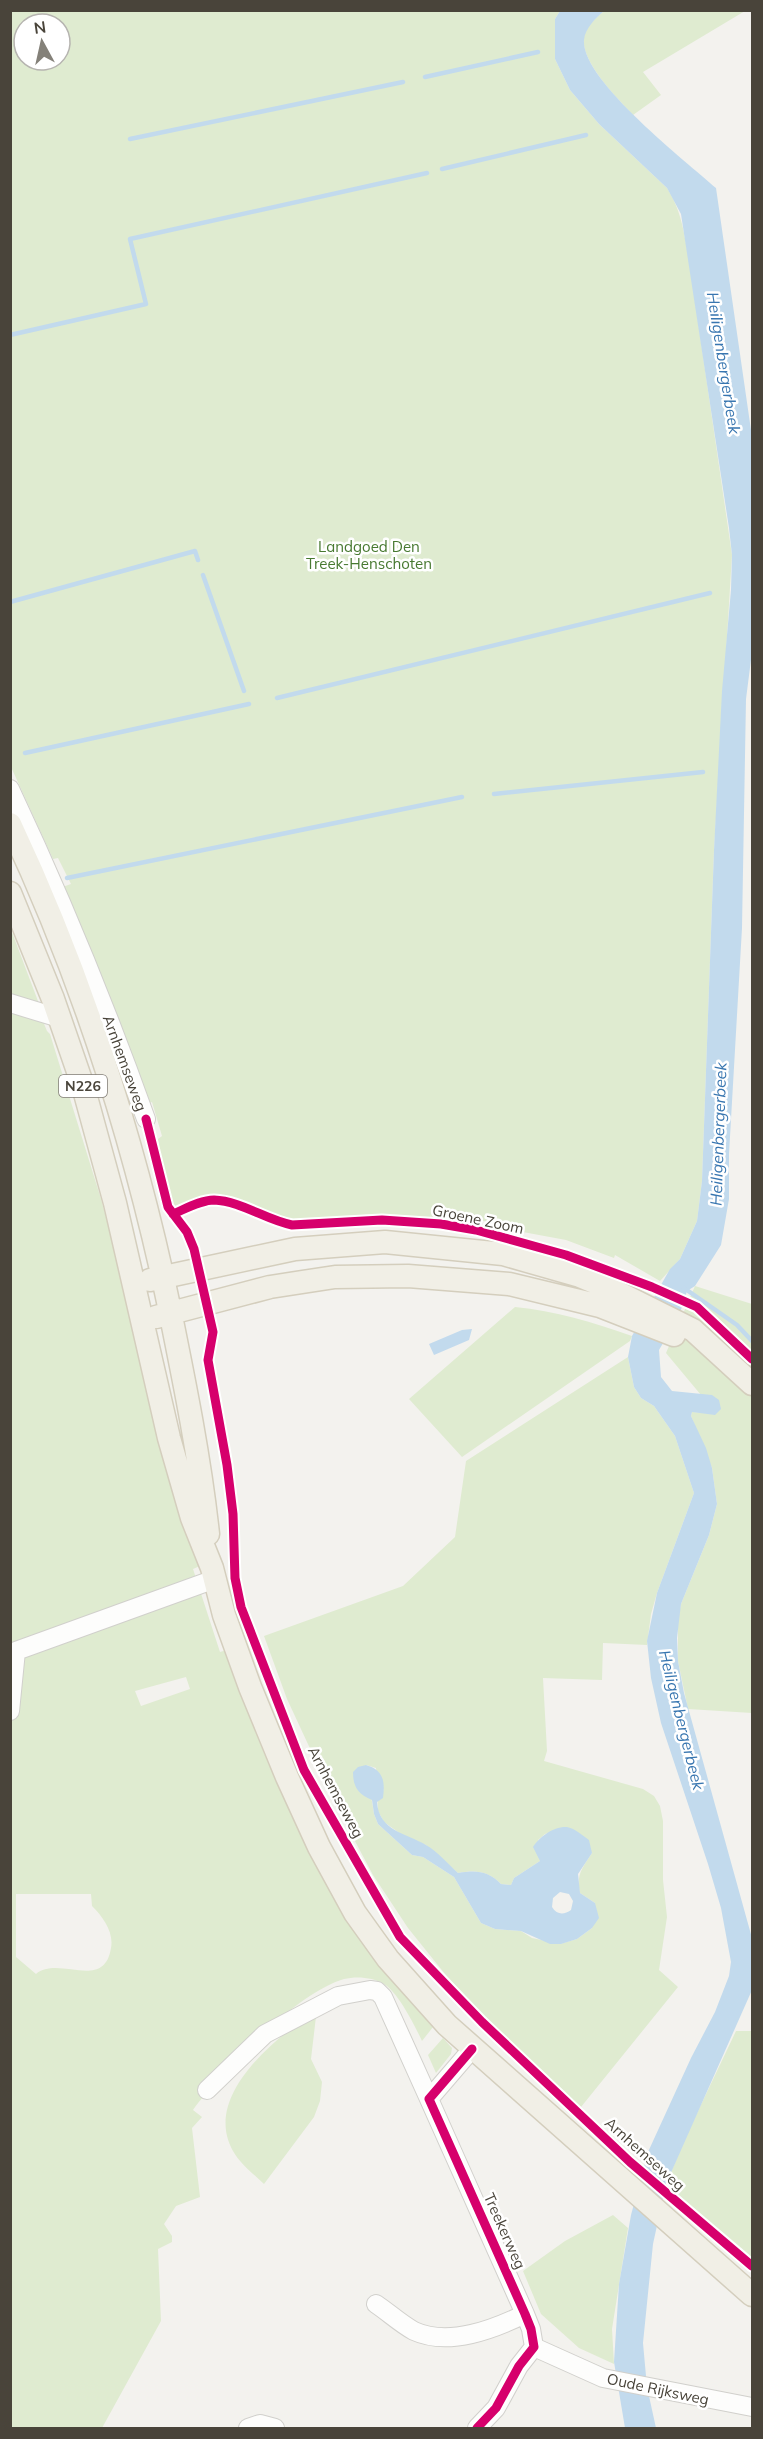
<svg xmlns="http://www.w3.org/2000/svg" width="763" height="2439" viewBox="0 0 763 2439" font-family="Mulish,sans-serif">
  <rect width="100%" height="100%" fill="#f3f2ee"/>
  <path fill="#dfebd0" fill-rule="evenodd" d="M 11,11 L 560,11 L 555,19 L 555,59 L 570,90 L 599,124 L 667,188 C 682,212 684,233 689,260 L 732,555 L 714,850 L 702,1181 L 697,1221 L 680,1259 L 660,1281 L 615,1255 L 614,1258 L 566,1240 L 490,1226 L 490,1222 L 479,1220 L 478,1226 L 440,1219 L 378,1214 L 292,1220 L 277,1217 L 226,1197 L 207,1196 L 176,1208 C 164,1198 161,1155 158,1139 L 162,1136 L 152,1102 L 131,1111 L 103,1027 L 48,892 L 71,884 L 58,858 L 53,859 L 11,767 ZM 24,24 L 60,24 L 60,60 L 24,60 Z
    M 604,11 L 745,11 L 643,72 L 661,95 L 633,115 C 617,98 575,57 585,32 C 589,24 598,16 604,11 Z
    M 10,927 L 41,1009 L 38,1009 L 47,1031 L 50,1034 L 101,1199 L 200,1566 L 193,1569 L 220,1652 L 227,1650 C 270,1789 336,1918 433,2027 L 422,2041 C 415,2026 398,1992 384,1984 C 373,1977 356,1976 344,1979 C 296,1993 222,2070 193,2110 L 202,2117 L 192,2128 L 200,2197 L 176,2206 L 164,2224 L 172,2236 L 172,2242 L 158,2249 L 161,2321 L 102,2428 L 11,2428 ZM 186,1677 L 190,1689 L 141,1706 L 135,1691 ZM 16,1894 L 91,1894 L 92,1906 C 103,1917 114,1932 111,1948 C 104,1992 59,1955 36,1974 L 16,1957 Z
    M 695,1286 L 752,1304 L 752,1713 L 688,1709 L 678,1661 L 678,1618 L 681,1604 L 709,1535 L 717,1504 L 712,1468 L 691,1416 L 692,1412 L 710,1413 L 712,1395 L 701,1395 L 666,1353 Z
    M 515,1307 C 555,1311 593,1322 632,1336 L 630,1341 L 462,1457 L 409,1399 Z
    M 628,1357 L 634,1387 L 641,1398 L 654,1406 L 675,1436 L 694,1493 L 657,1593 L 651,1614 L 647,1645 L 603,1643 L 602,1680 L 543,1678 L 547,1751 L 544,1761 L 643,1789 L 654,1796 L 660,1806 L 663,1821 L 663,1880 L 667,1917 L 659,1970 L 678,1987 L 581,2107 L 527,2063 L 445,1974 L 408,1928 L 373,1875 L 340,1813 L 287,1699 L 264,1636 L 403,1586 L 455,1537 L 466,1461 ZM 366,1765 L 376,1768 L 378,1811 L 384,1822 L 405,1837 L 426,1845 L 458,1873 C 476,1870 488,1871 501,1884 L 511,1885 L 514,1878 L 540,1861 L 538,1840 L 545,1834 L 566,1827 L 592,1853 C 582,1868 576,1875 580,1893 L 595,1903 L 592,1928 L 577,1939 L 560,1944 L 532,1938 L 521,1931 L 495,1929 L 481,1923 L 454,1877 L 423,1857 L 412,1855 L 378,1824 L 374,1814 Z
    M 317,2008 L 311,2059 L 322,2082 L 320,2101 L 314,2117 L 264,2184 C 254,2174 240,2164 233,2151 C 201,2094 280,2036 317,2008 Z
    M 736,2031 L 752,2031 L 752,2257 L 666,2184 L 688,2132 Z
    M 443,2038 L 452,2048 L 451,2054 L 436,2073 L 428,2055 Z
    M 613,2215 L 628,2228 L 612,2329 L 614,2364 L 579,2348 L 541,2314 L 523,2271 L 565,2241 Z"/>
  <path fill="#c2daed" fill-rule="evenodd" d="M 560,11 L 604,11 C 596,18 585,28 584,40 C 581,80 686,161 716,188 L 752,437 L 752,652 L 746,699 L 742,928 L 729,1154 L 729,1199 L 721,1245 L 695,1286 L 687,1291 L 679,1316 L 659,1350 L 661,1377 L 672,1391 L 712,1395 L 719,1400 L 721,1409 L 715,1415 L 692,1412 L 691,1416 L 706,1448 L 712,1468 L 717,1504 L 709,1535 L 681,1604 L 677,1638 L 678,1661 L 684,1693 L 752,1938 L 752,1990 L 666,2184 L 653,2244 L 643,2343 L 647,2387 L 656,2428 L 625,2428 L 614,2362 L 619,2284 L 631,2215 L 648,2152 L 691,2058 L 715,2012 L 729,1976 L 731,1962 L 721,1908 L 708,1864 L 661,1723 L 651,1678 L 647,1641 L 657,1593 L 694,1493 L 675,1436 L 654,1406 L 641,1398 L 634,1387 L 628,1357 L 632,1336 L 670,1269 L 680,1259 L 697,1221 L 702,1181 L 714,850 L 722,691 L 731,590 L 732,555 L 729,528 L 681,214 L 667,188 L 599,124 L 570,90 L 555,59 L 555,19 Z
    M 472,1329 L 469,1340 L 434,1355 L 429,1344 L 462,1330 Z
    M 366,1765 C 384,1770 385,1782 383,1798 L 377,1802 C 379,1831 406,1833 426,1845 C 438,1852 448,1864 458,1873 C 477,1870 488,1871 501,1884 L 511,1885 L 514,1878 L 540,1861 L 533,1847 C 539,1837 554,1826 567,1827 C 574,1828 582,1835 589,1840 L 592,1853 L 578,1874 L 580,1893 L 595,1903 L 599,1918 L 592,1928 L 577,1939 L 561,1944 L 550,1944 L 521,1931 L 495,1929 L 481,1923 L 454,1877 L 423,1857 L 412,1855 L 378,1824 L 374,1814 L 372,1800 C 358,1794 353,1787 353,1772 L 358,1767 ZM 560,1892 L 569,1894 L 573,1901 L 571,1910 C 564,1915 557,1915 552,1907 L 553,1898 Z"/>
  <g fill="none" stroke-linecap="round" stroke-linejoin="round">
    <path stroke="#c2daed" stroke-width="4.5" d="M 425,77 L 538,52
      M 130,139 L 403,82
      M 442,169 L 586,135
      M 10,335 L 146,304 L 130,239 L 427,173
      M 203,575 L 244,691
      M 10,602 L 195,551 L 198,560
      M 277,698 L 710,593
      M 25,753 L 249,704
      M 494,794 L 703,772
      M 67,878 L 462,797
      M 684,1288 L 737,1325 L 752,1341"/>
    <defs>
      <path id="minor" d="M 10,789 C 61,897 106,1007 146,1119
        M 10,1003 L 59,1018
        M 10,1711 L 16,1651 L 215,1579
        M 472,2049 L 429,2099 L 525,2314 L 531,2329 L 534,2347 L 519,2366 L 496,2408 L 477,2428
        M 207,2090 L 265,2034 L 338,1996 L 370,1990 L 377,1991 L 383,1997 L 429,2099
        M 376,2304 C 388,2312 401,2324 414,2331 C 449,2347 494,2329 525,2314
        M 534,2347 L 603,2378 L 752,2407
        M 248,2428 L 260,2424 L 275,2428"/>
      <path id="major" d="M 10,824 C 83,979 135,1143 170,1311 C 185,1385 200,1459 208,1534
        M 10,893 L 53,999 L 83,1086 L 115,1203 L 169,1438 L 192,1518 L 212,1568 L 224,1615 L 250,1687 L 287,1777 L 319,1847 L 355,1913 L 388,1959 L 447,2025 L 752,2295
        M 150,1280 L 295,1249 L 385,1242 L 503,1254 L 580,1276 L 609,1288 L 693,1330 L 752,1384
        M 156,1317 L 270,1287 L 335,1277 L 408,1276 L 509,1284 L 600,1306 L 674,1335"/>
    </defs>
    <use href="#minor" stroke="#d1d0cc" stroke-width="20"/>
    <use href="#major" stroke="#d4cebd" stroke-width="25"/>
    <use href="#minor" stroke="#fdfdfc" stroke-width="18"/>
    <use href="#major" stroke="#f1efe6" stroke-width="22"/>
    <defs>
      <path id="cycleway" d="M 146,1119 L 168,1207 L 187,1232 L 194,1249 L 213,1332 L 208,1360 L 227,1465 L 233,1514 L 235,1578 L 241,1607 L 304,1770 L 400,1937 L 482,2022 L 630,2162 L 752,2266
        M 173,1214 C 185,1209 201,1200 214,1200 C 241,1201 266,1220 292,1225 L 382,1220 L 441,1224 L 476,1230 L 566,1255 L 652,1287 L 697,1307 L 752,1359
        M 472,2049 L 429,2099 L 525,2314 L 531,2329 L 534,2347 L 519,2366 L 496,2408 L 477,2428"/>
    </defs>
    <use href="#cycleway" stroke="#fff" stroke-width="13"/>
    <use href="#cycleway" stroke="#d6006c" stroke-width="9"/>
  </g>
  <g text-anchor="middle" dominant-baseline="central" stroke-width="5" stroke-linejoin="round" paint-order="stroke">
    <rect fill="#fff" stroke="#807c75" stroke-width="1.5" x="59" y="1075" width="48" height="22" rx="4.5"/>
    <g font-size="14" font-weight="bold" fill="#49443a">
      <text x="83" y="1086">N226</text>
    </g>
    <g font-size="15" fill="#477930" stroke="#fff">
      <text x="369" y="546">Landgoed Den<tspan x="369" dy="17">Treek-Henschoten</tspan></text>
    </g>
    <g font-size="15" fill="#49443a" stroke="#fff">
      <text transform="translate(125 1063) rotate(70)">Arnhemseweg</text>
      <text transform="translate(478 1219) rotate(12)">Groene Zoom</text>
      <text transform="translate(336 1792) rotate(62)">Arnhemseweg</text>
      <text transform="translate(645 2154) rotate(42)">Arnhemseweg</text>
      <text transform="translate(505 2231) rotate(66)">Treekerweg</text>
      <text transform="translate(658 2389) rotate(12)">Oude Rijksweg</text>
    </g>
    <g font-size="16" font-style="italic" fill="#3876b0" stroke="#fff">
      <text transform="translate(724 363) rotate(81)">Heiligenbergerbeek</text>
      <text transform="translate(718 1134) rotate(-88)">Heiligenbergerbeek</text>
      <text transform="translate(682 1720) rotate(76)">Heiligenbergerbeek</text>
    </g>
  </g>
  <rect width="763" height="2439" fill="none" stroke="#49443a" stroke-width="24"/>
  <g transform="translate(42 42) rotate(352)"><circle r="28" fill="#ffffff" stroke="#b6b4b0" stroke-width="1.5"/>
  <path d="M0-4.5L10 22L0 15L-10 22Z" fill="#848179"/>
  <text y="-9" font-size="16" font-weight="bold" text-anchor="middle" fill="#49443a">N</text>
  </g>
</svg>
